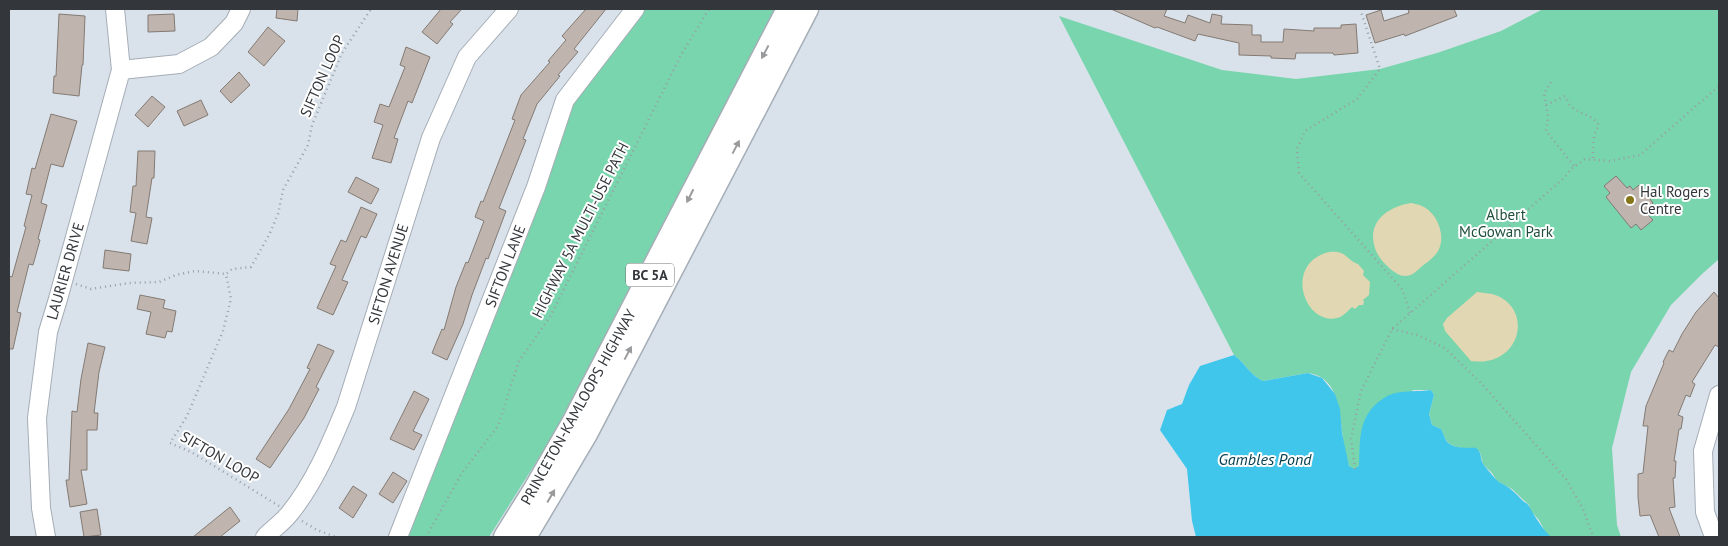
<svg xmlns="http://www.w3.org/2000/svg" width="1728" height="546" viewBox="0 0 1728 546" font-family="'PT Sans',sans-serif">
  <rect width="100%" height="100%" fill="#d9e2eb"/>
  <path fill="#79d5ad" d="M 643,9 L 775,9 L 552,437 L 489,537 L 401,537 L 573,98 Z
    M 1543,9 L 1719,9 L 1719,259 L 1702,274 L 1671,305 L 1631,372 L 1612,448 L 1617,525 L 1621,537 L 1552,537 L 1547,535 L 1539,520 L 1530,510 L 1529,505 L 1512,489 L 1497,481 L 1492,473 L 1483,464 L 1480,452 L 1472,448 C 1465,449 1452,448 1447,441 C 1444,438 1443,432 1441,429 L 1432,425 L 1429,414 L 1434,395 L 1431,390 L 1413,390 L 1359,466 L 1355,469 L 1351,469 C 1335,441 1351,379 1308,373 L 1263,381 C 1251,376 1245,363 1234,355 L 1059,16 L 1222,70 L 1296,79 L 1380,69 L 1437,53 L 1501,31 Z"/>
  <path fill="#e1d7b2" d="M 1411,203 C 1414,204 1418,204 1422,206 C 1438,213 1448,239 1436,254 C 1432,259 1426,263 1421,267 C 1417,271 1412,276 1405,276 C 1395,276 1381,261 1377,253 C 1364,225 1385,207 1411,203 Z
    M 1329,252 C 1347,250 1346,260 1358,264 L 1364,271 L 1363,275 L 1370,282 L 1369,295 L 1363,300 L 1364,302 L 1363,305 L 1359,305 L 1355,309 L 1352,307 C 1348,311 1342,317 1337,318 C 1304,326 1283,263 1329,252 Z
    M 1477,292 C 1482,293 1487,293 1492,294 C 1535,306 1522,368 1471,361 L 1445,331 L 1443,324 L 1447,318 Z"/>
  <path fill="#41c6eb" d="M 1234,355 C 1245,363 1251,376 1263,381 L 1308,373 L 1322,378 L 1335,394 L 1340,409 L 1342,433 L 1349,466 L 1354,469 L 1359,466 C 1360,442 1358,421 1376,404 C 1381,400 1386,396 1392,394 C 1405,390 1418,392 1431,390 L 1434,395 L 1429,414 L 1432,425 L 1441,429 C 1443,432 1444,437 1446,440 C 1452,450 1467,447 1476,448 C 1483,453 1479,459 1484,465 C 1486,468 1497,481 1499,482 C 1510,487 1515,493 1523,501 C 1527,504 1527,503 1529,506 C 1532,512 1546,535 1552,537 L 1196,537 L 1192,521 L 1187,469 L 1160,430 L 1167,410 L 1182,404 L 1189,385 L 1200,366 Z"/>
  <path fill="#bfb5ae" stroke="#837a73" d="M 277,9 L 298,9 L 297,21 L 276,18 Z
    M 441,9 L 462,9 L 450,22 L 453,24 L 437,44 L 422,32 Z
    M 586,9 L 606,9 L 574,49 L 578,52 L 558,75 L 560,76 L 537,104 L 523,139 L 526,140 L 499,208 L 506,211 L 488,259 L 486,258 L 472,295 L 463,324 L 447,360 L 432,353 L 442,329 L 444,330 L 456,287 L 466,262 L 468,263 L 484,221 L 475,217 L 481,201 L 483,202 L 515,120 L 512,119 L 521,95 L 550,62 L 548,61 L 566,40 L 562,36 Z
    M 1111,9 L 1167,9 L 1164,16 L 1185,23 L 1188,15 L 1210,23 L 1212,14 L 1222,16 L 1221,24 L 1252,25 L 1252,35 L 1261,35 L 1261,42 L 1283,42 L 1284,29 L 1314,31 L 1314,28 L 1341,28 L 1341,25 L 1356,24 L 1358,53 L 1334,55 L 1333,53 L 1296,53 L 1295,59 L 1271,58 L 1271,56 L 1239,55 L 1239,43 L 1198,34 L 1195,41 L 1157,27 L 1155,28 Z
    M 1408,9 L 1454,9 L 1457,16 L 1405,36 L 1404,34 L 1375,43 L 1366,15 L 1381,10 L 1384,21 L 1409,13 Z
    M 59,14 L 85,16 L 83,65 L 82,65 L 79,96 L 53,93 L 54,76 L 56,76 Z
    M 174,14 L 175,31 L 148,32 L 148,15 Z
    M 268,27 L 285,41 L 264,66 L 248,52 Z
    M 406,47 L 430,57 L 412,103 L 408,101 L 394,138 L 398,139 L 391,163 L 372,158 L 383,125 L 374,122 L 380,104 L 389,107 L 405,67 L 400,65 Z
    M 239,72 L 250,85 L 231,103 L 220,91 Z
    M 152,96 L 165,107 L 148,127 L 135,115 Z
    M 201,100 L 208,115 L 184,126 L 177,111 Z
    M 51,114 L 77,121 L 63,167 L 51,164 L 41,203 L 47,205 L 38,239 L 40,240 L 33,265 L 29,264 L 17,312 L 21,313 L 13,349 L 9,349 L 9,276 L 12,277 L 26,227 L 24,226 L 32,195 L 26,194 L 32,168 L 35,169 Z
    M 138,151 L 155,151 L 154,178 L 152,178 L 146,217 L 152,218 L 147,244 L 131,241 L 136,213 L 130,212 L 133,186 L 136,186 Z
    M 1616,176 L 1627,188 L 1630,186 L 1633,190 L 1639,185 L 1653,203 L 1649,207 L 1652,211 L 1648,215 L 1653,220 L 1641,230 L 1636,224 L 1631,228 L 1606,197 L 1610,193 L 1604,186 Z
    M 356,177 L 379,189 L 371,204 L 348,192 Z
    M 361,207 L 377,214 L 366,238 L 361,236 L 342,280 L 348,282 L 333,315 L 317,308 L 336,266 L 330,264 L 341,240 L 346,242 Z
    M 105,250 L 131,254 L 129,271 L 103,268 Z
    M 1714,292 L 1719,298 L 1719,347 L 1715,345 L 1692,382 L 1695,384 L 1690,397 L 1686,395 L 1678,415 L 1683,417 L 1681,429 L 1679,429 L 1674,461 L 1676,461 L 1675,478 L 1673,478 L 1675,507 L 1669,508 L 1680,537 L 1659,537 L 1650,515 L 1640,516 L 1638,497 L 1638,474 L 1643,473 L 1648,426 L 1643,426 L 1646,406 L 1664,363 L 1663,362 L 1669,350 L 1673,352 L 1682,334 L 1696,312 Z
    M 140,295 L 165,300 L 163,308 L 176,311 L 172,332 L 167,331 L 165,338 L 146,334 L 151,312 L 137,309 Z
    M 88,343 L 105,347 L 99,372 L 94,413 L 98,413 L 97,430 L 87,430 L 87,470 L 81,470 L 87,504 L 70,507 L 66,480 L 69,480 L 72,411 L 77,412 L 81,379 Z
    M 318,344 L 334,351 L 316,387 L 319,389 L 304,418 L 270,468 L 256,459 L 289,409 L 310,369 L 307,368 Z
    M 414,391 L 429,399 L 413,431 L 422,435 L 414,450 L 390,439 Z
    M 393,472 L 407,481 L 393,503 L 379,494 Z
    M 353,486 L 367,495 L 353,518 L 339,508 Z
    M 230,507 L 240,521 L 220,537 L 193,537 Z
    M 97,509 L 101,535 L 84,537 L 80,512 Z"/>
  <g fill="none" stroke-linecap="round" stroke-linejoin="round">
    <defs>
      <path id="minor" d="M 121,70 L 179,64 L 211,47 L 234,23 L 241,9
        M 46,537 L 41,508 L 37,418 L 48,332 L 58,299 L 121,70 L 115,9
        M 265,537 C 273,529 283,522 290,513 C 315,482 331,443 346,407 L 431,138 L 467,57 L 509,9
        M 398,537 L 536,187 L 565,100 L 635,9
        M 1714,537 L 1705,512 L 1703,451 L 1719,395"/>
      <path id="major" d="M 505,537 L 535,489 L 573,423 L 788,9
        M 525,537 L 586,434 L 807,9"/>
    </defs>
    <use href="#minor" stroke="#a5adb6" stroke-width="20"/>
    <use href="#major" stroke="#a5adb6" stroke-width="25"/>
    <path stroke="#979ea5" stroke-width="2.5" stroke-dasharray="1 4" stroke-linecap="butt" d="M 1360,9 L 1380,69 L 1357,99 L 1305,131 L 1297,149 L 1299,173 L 1402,289 L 1410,313
      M 1551,82 L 1544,93 L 1548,116 L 1546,131 L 1574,166
      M 1546,105 L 1565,96 C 1567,99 1568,104 1572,107 C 1581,115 1590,113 1599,125 C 1592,136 1593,148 1593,160
      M 76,284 L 91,289 L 129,283 L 159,282 L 176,275 L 195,271 L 226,274
      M 1392,329 L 1417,335 L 1445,348 L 1482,384 L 1566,479 L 1584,511 L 1593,537
      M 1355,469 L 1351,439 L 1361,391 L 1392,329 L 1565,177 L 1571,169 L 1585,159 L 1610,161 L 1640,155 L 1719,86
      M 279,506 L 193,453 L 170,443 L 187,416 L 223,331 L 231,299 L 226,274 L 232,269 L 251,267 L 269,235 L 278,214 L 283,190 L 308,145 L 312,125 L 342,53 L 371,9
      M 302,521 L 317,530 L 336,537
      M 426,537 L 462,473 L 498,426 L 519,361 L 550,317 L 681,55 L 709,9"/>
    <use href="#minor" stroke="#fff" stroke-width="18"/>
    <use href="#major" stroke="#fff" stroke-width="22"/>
  </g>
  <defs><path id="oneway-solid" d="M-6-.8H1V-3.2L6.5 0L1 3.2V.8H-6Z" transform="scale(1.25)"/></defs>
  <g fill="#999a9c">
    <use href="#oneway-solid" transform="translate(765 52) rotate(118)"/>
    <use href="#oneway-solid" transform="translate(736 147) rotate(-62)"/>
    <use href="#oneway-solid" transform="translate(690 196) rotate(117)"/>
    <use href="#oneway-solid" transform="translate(628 353) rotate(-62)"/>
    <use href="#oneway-solid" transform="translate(551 496) rotate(-60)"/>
  </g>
  <circle fill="#877519" stroke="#fff" stroke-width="2" cx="1630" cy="200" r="5"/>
  <g text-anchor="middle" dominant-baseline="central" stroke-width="4" stroke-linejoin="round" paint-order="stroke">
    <rect fill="#fff" stroke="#707275" stroke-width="1" x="626" y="263.5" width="48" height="23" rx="4"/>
    <g font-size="14" font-weight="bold" fill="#33363a">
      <text x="650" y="275">BC 5A</text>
    </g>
    <g font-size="15" fill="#33363a" stroke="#fff">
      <text transform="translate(322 76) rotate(-66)">SIFTON LOOP</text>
      <text transform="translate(580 230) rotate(-63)">HIGHWAY 5A MULTI-USE PATH</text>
      <text transform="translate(505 266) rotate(-69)">SIFTON LANE</text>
      <text transform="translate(65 271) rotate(-74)">LAURIER DRIVE</text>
      <text transform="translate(388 274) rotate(-73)">SIFTON AVENUE</text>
      <text transform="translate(578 407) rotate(-61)">PRINCETON-KAMLOOPS HIGHWAY</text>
      <text transform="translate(220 457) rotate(30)">SIFTON LOOP</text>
    </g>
    <g font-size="15" fill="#33363a" stroke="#fff" text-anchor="start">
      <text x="1640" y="191">Hal Rogers<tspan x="1640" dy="17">Centre</tspan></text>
    </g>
    <g font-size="15" fill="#1f4e3b" stroke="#fff">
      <text x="1506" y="214">Albert<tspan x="1506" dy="17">McGowan Park</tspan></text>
    </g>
    <g font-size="16" font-style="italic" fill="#013e4e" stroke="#fff">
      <text x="1265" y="459">Gambles Pond</text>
    </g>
  </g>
  <rect width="1728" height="546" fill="none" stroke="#33363a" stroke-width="20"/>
</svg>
